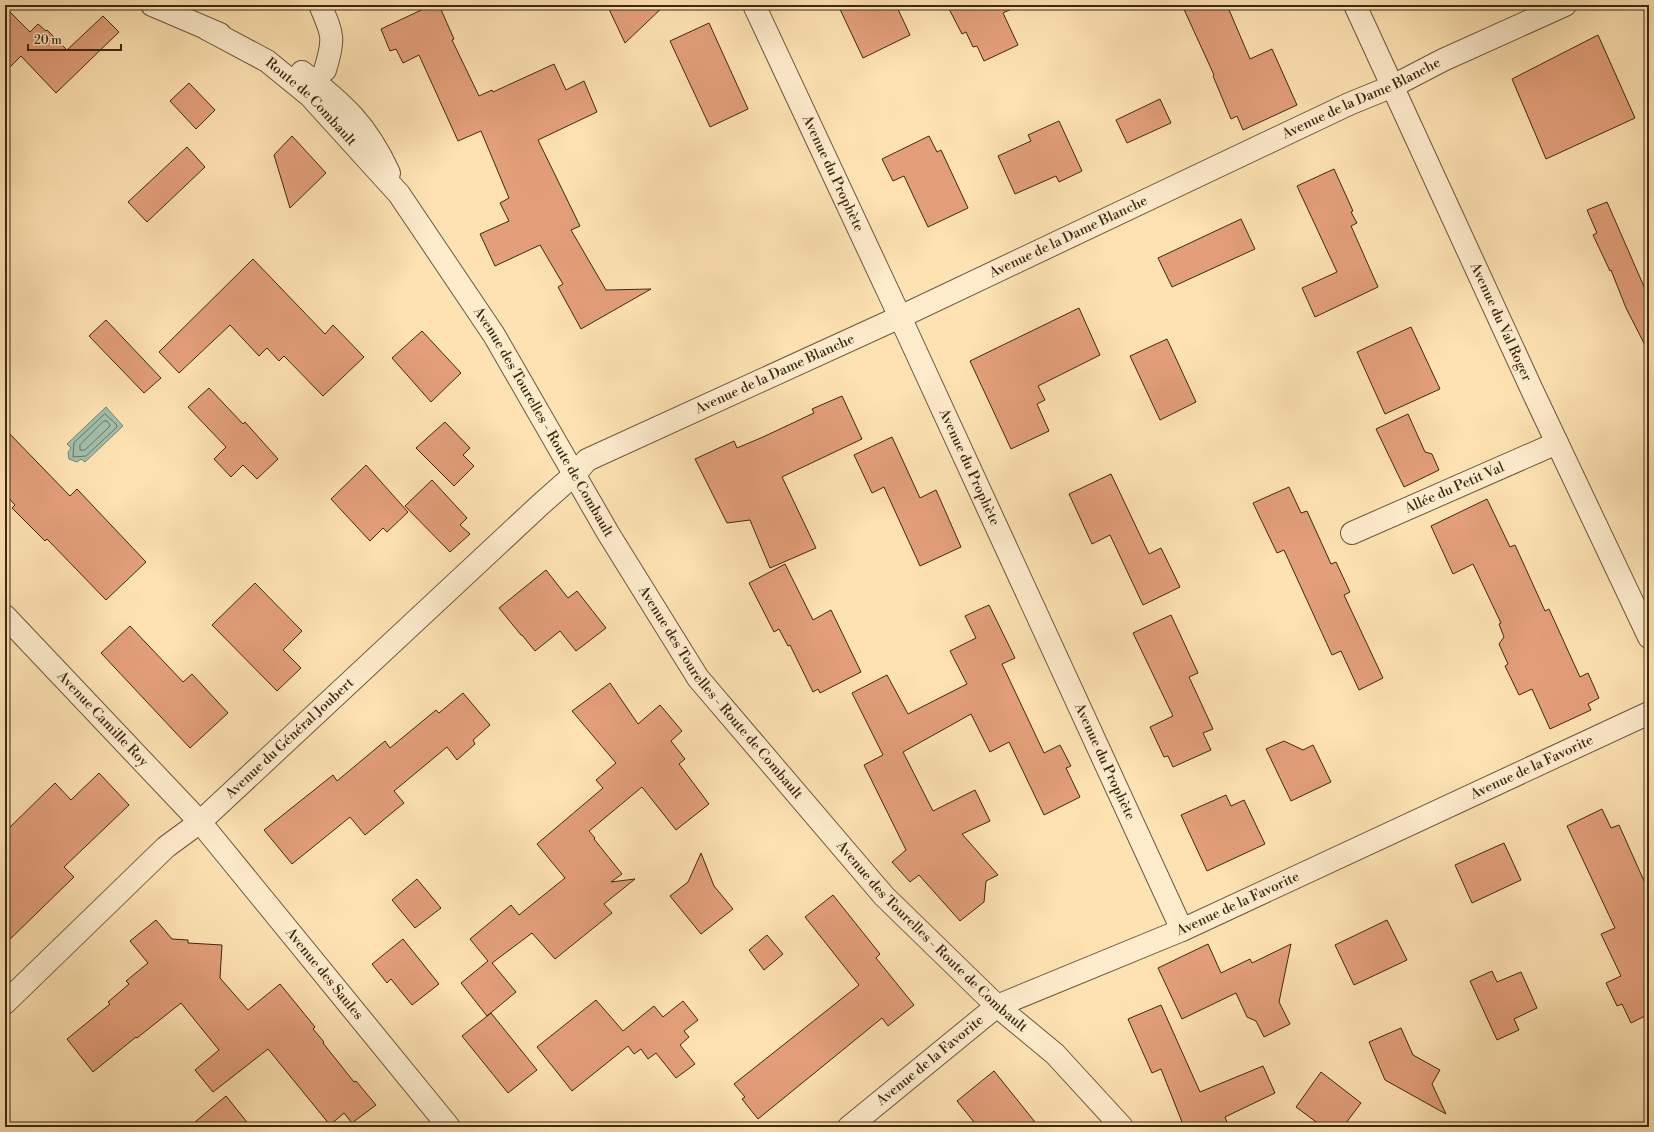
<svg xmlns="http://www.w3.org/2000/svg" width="1654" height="1132" viewBox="0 0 1654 1132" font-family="'Libre Bodoni',serif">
  <rect width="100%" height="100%" fill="#fee2b2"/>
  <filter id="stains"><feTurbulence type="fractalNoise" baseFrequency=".005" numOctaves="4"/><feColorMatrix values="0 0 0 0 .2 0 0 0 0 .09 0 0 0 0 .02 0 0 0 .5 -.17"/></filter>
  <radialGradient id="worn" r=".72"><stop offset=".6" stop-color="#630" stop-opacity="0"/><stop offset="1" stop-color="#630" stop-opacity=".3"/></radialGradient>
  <path fill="#a0beac" stroke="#78826f" d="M 106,407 L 123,426 L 85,462 L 81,459 L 77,462 L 69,459 L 68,452 L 71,448 L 67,444 Z"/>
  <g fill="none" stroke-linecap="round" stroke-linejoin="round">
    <path stroke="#6e7360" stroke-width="1" d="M 105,414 L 116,424 L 117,427 L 86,456 L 73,457 L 74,443 Z
      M 104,421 L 107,421 L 110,425 L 109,427 L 85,450 L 80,450 L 80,445 Z"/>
  </g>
  <path fill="#e39f7a" stroke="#3d2813" d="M 432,5 L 439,5 L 454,39 L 452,40 L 479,96 L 492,90 L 493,92 L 554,64 L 566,90 L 584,81 L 597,112 L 538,140 L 580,226 L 571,230 L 606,290 L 651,289 L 581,329 L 558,287 L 563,284 L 540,245 L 495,266 L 480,234 L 509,221 L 500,203 L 509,198 L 481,131 L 458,141 L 419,55 L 403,63 L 396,49 L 390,51 L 381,29 Z
    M 607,5 L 665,5 L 625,43 Z
    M 838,5 L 896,5 L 910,35 L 863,58 Z
    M 947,5 L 1020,5 L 1003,13 L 1018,45 L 984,61 L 977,46 L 973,47 L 966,32 L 962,34 Z
    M 1182,5 L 1227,5 L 1250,59 L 1272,49 L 1297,105 L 1243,130 L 1237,116 L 1231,119 L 1213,76 L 1214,75 Z
    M 5,7 L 30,32 L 38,24 L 46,31 L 47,30 L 67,50 L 103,16 L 119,32 L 56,93 L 21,56 L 5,72 Z
    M 709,23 L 748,109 L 710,127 L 670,41 Z
    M 1598,35 L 1635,118 L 1546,159 L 1512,79 Z
    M 189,83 L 215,110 L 196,129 L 170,101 Z
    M 1160,99 L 1171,123 L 1127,143 L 1116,120 Z
    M 1059,121 L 1082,171 L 1059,182 L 1056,176 L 1015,194 L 998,156 L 1031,141 L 1028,135 Z
    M 292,136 L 326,173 L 290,208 L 274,155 Z
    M 929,136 L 937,152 L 941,150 L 968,208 L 928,227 L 904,176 L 893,181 L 882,159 Z
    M 187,147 L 205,167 L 147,222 L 128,202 Z
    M 1334,169 L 1353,211 L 1351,212 L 1357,223 L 1351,226 L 1378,287 L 1315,317 L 1302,288 L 1337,272 L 1297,186 Z
    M 1607,202 L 1649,298 L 1649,353 L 1626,308 L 1611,270 L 1610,271 L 1593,235 L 1597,233 L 1587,210 Z
    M 1241,219 L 1255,249 L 1172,287 L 1158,258 Z
    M 253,259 L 325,334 L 333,325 L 364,357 L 323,396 L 284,356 L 279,361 L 267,348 L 259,356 L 230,325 L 179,373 L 159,352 Z
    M 1079,308 L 1100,355 L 1038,386 L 1045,400 L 1037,404 L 1049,431 L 1011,449 L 970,361 Z
    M 106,320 L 161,378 L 144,393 L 89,336 Z
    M 1411,327 L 1440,389 L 1385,414 L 1357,352 Z
    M 422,331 L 461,373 L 431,402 L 392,358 Z
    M 1167,339 L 1196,402 L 1160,420 L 1130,356 Z
    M 209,388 L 243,424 L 245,422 L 278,459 L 257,479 L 243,465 L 231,477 L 214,459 L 226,447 L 188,407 Z
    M 842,396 L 862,439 L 782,477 L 816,548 L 770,568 L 750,520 L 727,523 L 695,459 L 734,441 L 737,448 L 763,437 L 814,413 L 812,409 Z
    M 1408,414 L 1425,452 L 1432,454 L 1439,470 L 1404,487 L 1376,429 Z
    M 445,422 L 470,448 L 463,455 L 474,466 L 454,486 L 416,448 Z
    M 5,429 L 70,496 L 77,489 L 146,562 L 106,600 L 47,539 L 45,541 L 12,508 L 15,505 L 5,494 Z
    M 892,437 L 920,498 L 936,490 L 961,547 L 920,566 L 884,487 L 872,493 L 854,455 Z
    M 366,465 L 408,512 L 387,532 L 383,528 L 370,541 L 331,499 Z
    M 1111,474 L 1149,554 L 1161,548 L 1180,587 L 1143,605 L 1110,535 L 1092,544 L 1069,494 Z
    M 432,480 L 467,518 L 460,525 L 470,534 L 450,552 L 405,506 Z
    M 1289,487 L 1301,513 L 1307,511 L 1331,564 L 1336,562 L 1350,592 L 1344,595 L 1383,678 L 1359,690 L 1341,651 L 1332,655 L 1284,550 L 1277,553 L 1253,503 Z
    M 1487,499 L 1510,547 L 1515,545 L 1545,611 L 1549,609 L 1580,677 L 1588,673 L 1599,698 L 1588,704 L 1591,710 L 1550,729 L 1532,689 L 1519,695 L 1505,666 L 1508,664 L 1499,644 L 1504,637 L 1499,624 L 1501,623 L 1473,564 L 1453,574 L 1431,526 Z
    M 785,564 L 813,620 L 831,610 L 861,672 L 820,693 L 818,689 L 813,692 L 790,645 L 788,646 L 779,629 L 774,632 L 749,583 Z
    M 546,570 L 568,598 L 577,591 L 606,628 L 576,651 L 560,631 L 535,651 L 522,635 L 521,635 L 499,608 Z
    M 255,583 L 302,631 L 283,650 L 301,668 L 277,691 L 212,625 Z
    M 989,605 L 1015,658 L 1002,664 L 1044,753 L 1060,745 L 1071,766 L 1066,768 L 1080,797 L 1044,815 L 1009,742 L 990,752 L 971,714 L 903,752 L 933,811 L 975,790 L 990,821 L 962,834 L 998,875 L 986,881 L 984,902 L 960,921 L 919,875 L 910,882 L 892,862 L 906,850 L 864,765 L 883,755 L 852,693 L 887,675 L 908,714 L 967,684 L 950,651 L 976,638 L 965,616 Z
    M 1171,615 L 1198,673 L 1189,677 L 1213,729 L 1203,733 L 1211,750 L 1173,767 L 1168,756 L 1164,757 L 1150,727 L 1173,716 L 1133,633 Z
    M 130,626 L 183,682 L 192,674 L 228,713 L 190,748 L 101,653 Z
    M 610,683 L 638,724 L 660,705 L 682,731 L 671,741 L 685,759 L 679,764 L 709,804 L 676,830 L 642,787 L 589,831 L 595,838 L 594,839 L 622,874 L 611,882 L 635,879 L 604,904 L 612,913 L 555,959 L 532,933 L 492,963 L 516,992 L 487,1016 L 461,983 L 488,961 L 470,939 L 511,905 L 519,915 L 565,878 L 537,844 L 603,788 L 596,780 L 616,763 L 572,711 Z
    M 463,693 L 490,725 L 473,740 L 475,744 L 457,760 L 447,747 L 394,791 L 404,803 L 365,835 L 350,817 L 292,864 L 264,830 L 333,775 L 337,781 L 385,741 L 390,748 L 436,710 L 439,713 Z
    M 1284,741 L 1303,750 L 1313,745 L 1331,782 L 1291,801 L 1266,749 Z
    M 99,773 L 129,805 L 64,867 L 74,877 L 5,944 L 5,832 L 55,783 L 71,800 Z
    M 1226,795 L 1231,806 L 1244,800 L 1265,844 L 1207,871 L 1181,815 Z
    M 1602,809 L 1611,828 L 1619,825 L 1649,892 L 1649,1014 L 1631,1023 L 1622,1004 L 1617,1006 L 1606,983 L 1621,976 L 1601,934 L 1615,928 L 1567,826 Z
    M 1504,843 L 1521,880 L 1472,903 L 1455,865 Z
    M 701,853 L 714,886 L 733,909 L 701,934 L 670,896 L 688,882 Z
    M 417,879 L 441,908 L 415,928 L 392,900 Z
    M 833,895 L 880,954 L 876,958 L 914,1005 L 888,1026 L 882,1018 L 758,1119 L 742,1099 L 745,1097 L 734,1084 L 859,985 L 805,917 Z
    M 156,920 L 172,939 L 188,940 L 188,943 L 222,945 L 220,978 L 248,1010 L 280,984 L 315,1027 L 313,1029 L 324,1042 L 323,1043 L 354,1082 L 356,1081 L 376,1105 L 352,1123 L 344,1113 L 330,1125 L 268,1049 L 213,1092 L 195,1070 L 219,1050 L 181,1003 L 137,1038 L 136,1037 L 93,1072 L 67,1039 L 110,1004 L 108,1002 L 129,984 L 126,981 L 148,963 L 130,941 Z
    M 1387,920 L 1407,960 L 1354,985 L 1335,945 Z
    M 767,935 L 783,954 L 764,970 L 749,950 Z
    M 403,939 L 439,984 L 412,1005 L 391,979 L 387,983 L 372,964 Z
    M 1208,944 L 1221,973 L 1250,959 L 1252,963 L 1291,944 L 1279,1002 L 1290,1024 L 1264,1037 L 1256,1021 L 1247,1017 L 1236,993 L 1182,1019 L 1158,968 Z
    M 1492,971 L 1497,982 L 1521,972 L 1537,1008 L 1514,1019 L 1519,1030 L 1497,1040 L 1470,981 Z
    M 596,1000 L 623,1031 L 654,1006 L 663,1017 L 683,1001 L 698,1020 L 684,1031 L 689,1037 L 680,1045 L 695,1064 L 676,1078 L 656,1053 L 648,1059 L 641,1049 L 634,1054 L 628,1046 L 572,1091 L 537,1047 Z
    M 1161,1005 L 1200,1092 L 1263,1066 L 1275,1093 L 1225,1117 L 1229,1127 L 1184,1127 L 1161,1069 L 1152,1073 L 1128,1019 Z
    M 491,1013 L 537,1070 L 508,1093 L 462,1036 Z
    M 1401,1028 L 1413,1055 L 1440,1070 L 1432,1084 L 1446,1114 L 1385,1080 L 1369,1042 Z
    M 994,1071 L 1039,1127 L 978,1127 L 957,1101 Z
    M 1321,1072 L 1361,1103 L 1343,1127 L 1323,1127 L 1296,1107 Z
    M 226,1096 L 251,1127 L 189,1127 Z"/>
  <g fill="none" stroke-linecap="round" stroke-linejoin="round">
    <defs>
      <g id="minor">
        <path d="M 152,5 L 220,34"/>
        <path d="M 320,5 C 333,35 335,38 325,70"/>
        <path id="s1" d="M 754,5 L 900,317 L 1182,930"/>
        <path id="s2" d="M 1355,5 L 1532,390 L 1649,637"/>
        <path id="s3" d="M 207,29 L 267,61 L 310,96 L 399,194 L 494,335 L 608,533 L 698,678 L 884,896 L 997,1006 L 1055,1054 L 1122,1127"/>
        <path d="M 302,72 C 343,103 367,125 389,173"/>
        <path id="s4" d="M 1352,533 L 1557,443"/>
        <path id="s5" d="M 5,616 L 200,822 L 449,1127"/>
        <path id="s6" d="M 5,1003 L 166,847 L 200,822 L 541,504 L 575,474 L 587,460 L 900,317 L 1349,104 L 1393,86 L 1443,60 L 1565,5"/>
        <path id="s7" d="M 849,1127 L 997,1006 L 1182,930 L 1649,713"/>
      </g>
    </defs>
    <use href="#minor" stroke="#6d563b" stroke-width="24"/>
    <use href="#minor" stroke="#feeccd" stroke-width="22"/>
  </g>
  <g text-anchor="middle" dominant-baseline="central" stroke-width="3" stroke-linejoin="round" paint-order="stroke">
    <g font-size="14" fill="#3d2813" stroke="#feeccd">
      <text stroke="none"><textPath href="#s6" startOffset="1651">Avenue de la Dame Blanche</textPath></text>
      <text stroke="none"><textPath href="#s3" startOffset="128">Route de Combault</textPath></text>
      <text stroke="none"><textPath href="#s1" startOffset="186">Avenue du Prophète</textPath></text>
      <text stroke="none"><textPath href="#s6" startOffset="1327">Avenue de la Dame Blanche</textPath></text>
      <text stroke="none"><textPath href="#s2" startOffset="349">Avenue du Val Roger</textPath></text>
      <text stroke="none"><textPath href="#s6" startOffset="1003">Avenue de la Dame Blanche</textPath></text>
      <text stroke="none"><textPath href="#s3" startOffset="526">Avenue des Tourelles - Route de Combault</textPath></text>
      <text stroke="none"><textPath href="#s1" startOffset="510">Avenue du Prophète</textPath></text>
      <text stroke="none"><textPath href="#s4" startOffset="112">Allée du Petit Val</textPath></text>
      <text stroke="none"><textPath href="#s3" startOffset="850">Avenue des Tourelles - Route de Combault</textPath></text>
      <text stroke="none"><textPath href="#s5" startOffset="142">Avenue Camille Roy</textPath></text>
      <text stroke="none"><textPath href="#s6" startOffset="389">Avenue du Général Joubert</textPath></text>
      <text stroke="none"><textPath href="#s1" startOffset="834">Avenue du Prophète</textPath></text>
      <text stroke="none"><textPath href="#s7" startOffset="777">Avenue de la Favorite</textPath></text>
      <text stroke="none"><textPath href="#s7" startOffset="453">Avenue de la Favorite</textPath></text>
      <text stroke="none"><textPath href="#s3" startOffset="1174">Avenue des Tourelles - Route de Combault</textPath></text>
      <text stroke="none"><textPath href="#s5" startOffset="480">Avenue des Saules</textPath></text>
      <text stroke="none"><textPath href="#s7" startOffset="105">Avenue de la Favorite</textPath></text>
    </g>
  </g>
  <rect width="1654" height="1132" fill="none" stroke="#fee2b2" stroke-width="20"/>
  <rect x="6" y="6" width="1642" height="1120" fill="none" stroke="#3d2813" stroke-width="2"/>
  <rect x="10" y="10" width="1634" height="1112" fill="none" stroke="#3d2813"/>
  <path d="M28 44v6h93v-6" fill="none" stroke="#3d2813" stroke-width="2"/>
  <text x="34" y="44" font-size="12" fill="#3d2813" stroke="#feeccd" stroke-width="3" paint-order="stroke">20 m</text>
  <rect width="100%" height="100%" filter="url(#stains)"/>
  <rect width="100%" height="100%" fill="url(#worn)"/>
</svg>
